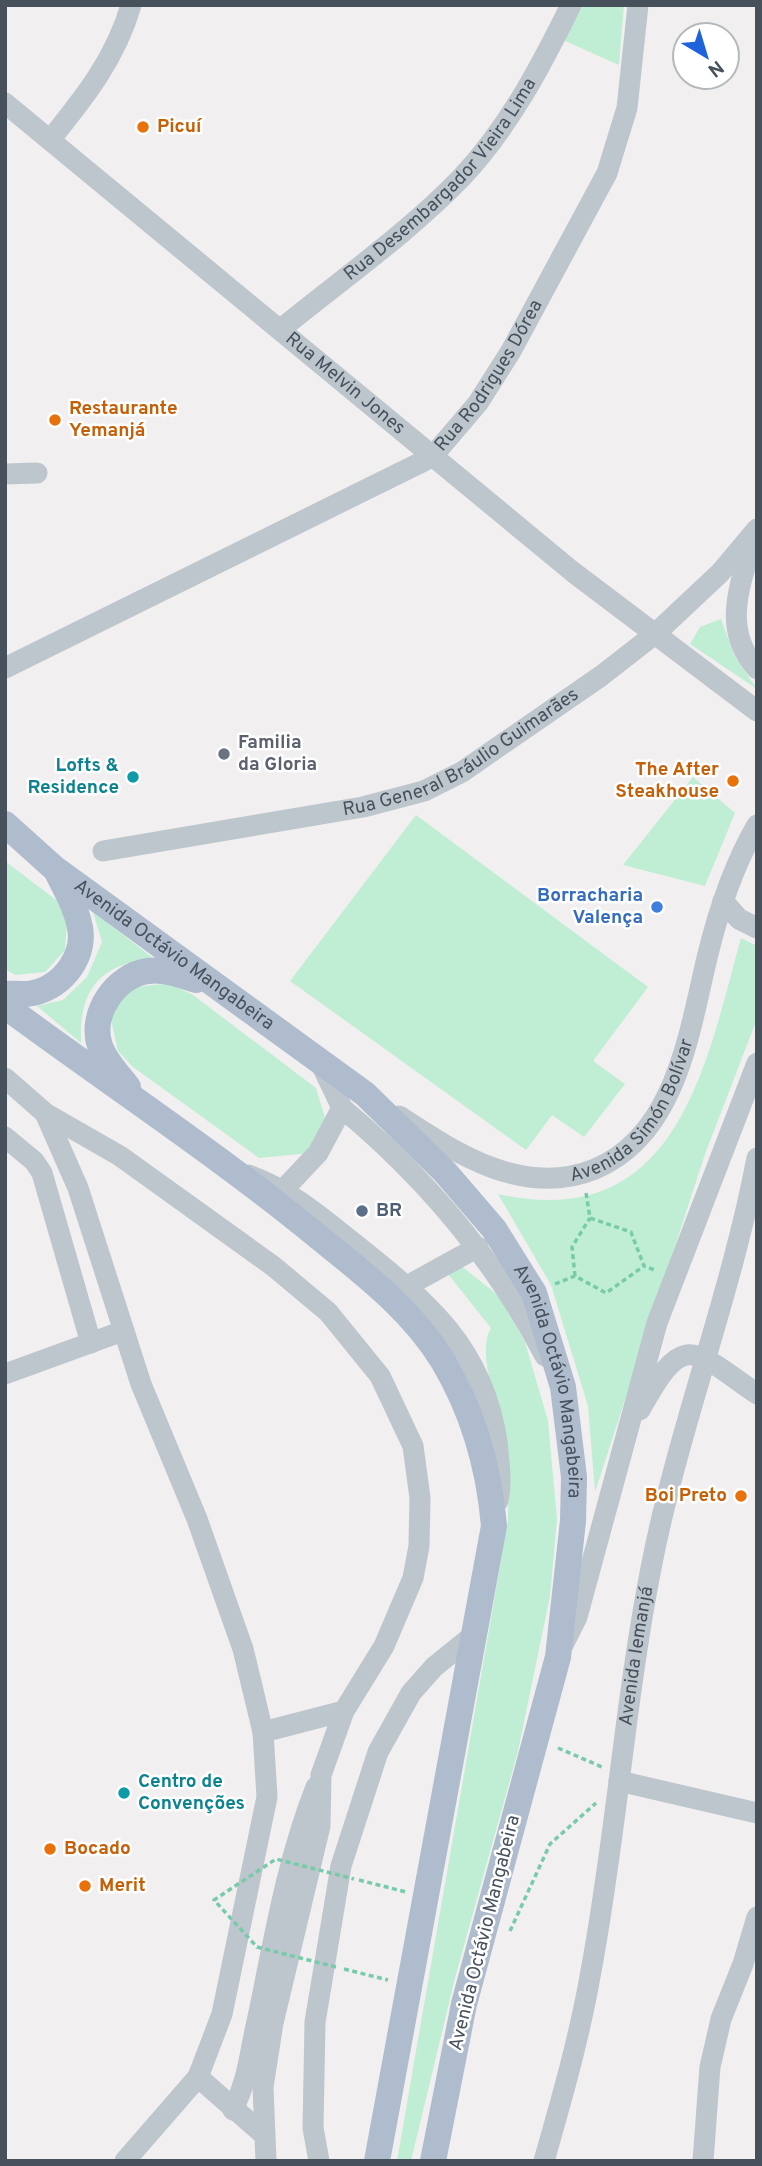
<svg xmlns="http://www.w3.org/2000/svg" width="762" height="2166" viewBox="0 0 762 2166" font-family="Overpass,sans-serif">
  <rect width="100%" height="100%" fill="#f1efef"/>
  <path fill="#bfeed4" d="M 579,5 L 624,5 L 619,65 L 563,40 Z
    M 721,619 L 735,657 L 757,689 L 690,644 L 700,627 Z
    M 693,777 L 735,813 L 705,886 L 623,865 Z
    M 416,815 L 648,987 L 593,1061 L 625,1084 L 584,1137 L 552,1115 L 526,1150 L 290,981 Z
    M 5,861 L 56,900 L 67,922 L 65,950 L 45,972 L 15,975 L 5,969 Z
    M 93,912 L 153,958 C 100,965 79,988 81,1043 L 37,1006 L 63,1000 L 87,977 L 102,942 Z
    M 741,938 L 757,946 L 757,1019 L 705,1154 L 595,1492 L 588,1406 L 551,1285 L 498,1194 C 676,1234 705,1069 741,938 Z
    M 171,984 L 193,995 L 316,1088 L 328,1128 L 311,1153 L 259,1158 L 133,1067 L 118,1051 L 110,1015 C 126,986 140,985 171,984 Z
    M 460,1265 L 499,1296 L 525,1342 L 548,1421 L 557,1519 L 550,1596 L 518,1751 L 455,1978 L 411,2161 L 397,2161 L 508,1520 C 508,1495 510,1468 506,1444 C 501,1413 475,1355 491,1328 L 448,1274 Z"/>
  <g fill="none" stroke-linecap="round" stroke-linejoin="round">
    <path stroke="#78cba8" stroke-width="3.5" stroke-dasharray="5 3.5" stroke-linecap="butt" d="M 586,1193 L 590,1218 L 631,1232 L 644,1266 L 657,1271
      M 575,1276 L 572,1247 L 590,1218
      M 555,1284 L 575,1276 L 606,1293 L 644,1266
      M 558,1748 L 602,1767
      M 359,1880 L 406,1892
      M 510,1931 L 550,1844 L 596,1803
      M 344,1969 L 388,1980"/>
    <g stroke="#bdc5cd" stroke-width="21">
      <path id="s1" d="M 5,103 L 573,572 L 757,711"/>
      <path d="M 50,140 C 84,98 116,58 131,5"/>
      <path id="s2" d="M 281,329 C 342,279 407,234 462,177 C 509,127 541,66 571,5"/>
      <path d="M 5,474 L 37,473"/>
      <path d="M 754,539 C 740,584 721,629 757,669"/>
      <path id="s3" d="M 5,668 L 432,457 L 478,403 L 511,351 L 607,173 L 627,108 L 638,5"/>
      <path id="s4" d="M 103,851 L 363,807 L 424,791 L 462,772 L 601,676 L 655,634 L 720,573 L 757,529"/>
      <path d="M 723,901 L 739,919 L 757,928"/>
      <path d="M 5,1078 L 45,1113 L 78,1188 L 141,1384 L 197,1519 L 243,1649 L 263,1732 L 267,1797 L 222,2014 L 198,2077"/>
      <path d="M 342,1108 C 426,1178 494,1258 545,1356"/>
      <path d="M 45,1113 L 120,1156 L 273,1266 L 328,1312 L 380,1376 L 413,1446 L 420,1498 L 419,1546 L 413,1578 L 384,1646 L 344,1711 L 321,1775 L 320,1826 L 273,2023 L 263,2087 L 266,2161"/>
      <path id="s5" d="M 399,1116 C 457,1154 524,1198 595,1169 C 676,1135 689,1033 707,958 C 718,912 733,866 757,825"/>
      <path d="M 5,1137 L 34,1161 L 42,1173 L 91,1343"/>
      <path d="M 248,1175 C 289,1189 321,1217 355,1244 C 426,1301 483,1346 497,1442 C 499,1462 502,1481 498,1501"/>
      <path d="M 284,1189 L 318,1153 L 342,1108 L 321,1064"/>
      <path d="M 407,1286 L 478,1247"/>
      <path d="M 5,1374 L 123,1331"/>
      <path d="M 640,1410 C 684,1330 691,1348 757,1394"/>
      <path d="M 563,1645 L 577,1617 L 657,1323 L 757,1063"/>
      <path d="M 263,1732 L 344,1711"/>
      <path d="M 619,1781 L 757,1813"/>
      <path d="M 233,2110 C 250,2074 249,2054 258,2017 C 274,1940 287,1860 316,1787"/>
      <path d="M 125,2161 L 198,2077 L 263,2134"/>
      <path d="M 319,2161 L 313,2128 L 315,2022 L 341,1866 L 378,1752 L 411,1693 L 434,1667 L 476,1633"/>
      <path id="s6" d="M 544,2161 C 562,2098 580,2035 591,1971 C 616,1837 625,1701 651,1568 C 678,1429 731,1296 757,1158"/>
      <path d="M 703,2161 L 710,2067 L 721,2019 L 743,1964 L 757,1917"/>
    </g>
    <g stroke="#afbccd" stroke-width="26">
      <path id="s7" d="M 5,824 L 54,868 L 365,1094 L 445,1172 L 494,1229 L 534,1293 L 563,1387 L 574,1477 L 573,1521 L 558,1657 L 464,2004 L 433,2161"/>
      <path d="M 5,994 C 14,993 25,995 33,993 C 63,987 88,954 79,923 C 75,905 65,888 57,872"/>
      <path d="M 5,1006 C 109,1083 216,1153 316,1235 C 363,1273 411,1309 443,1361 C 474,1413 489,1467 494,1526 L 377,2161"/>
      <path d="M 128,1087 C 119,1075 105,1061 100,1046 C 89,1014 116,975 148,971 C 164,969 181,975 196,980"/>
    </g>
    <path stroke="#78cba8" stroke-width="3.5" stroke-dasharray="5 3.5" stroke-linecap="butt" d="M 336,1967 L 257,1947 L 214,1900 L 276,1859 L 354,1879"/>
  </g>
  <g fill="#e8710a" stroke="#fff" stroke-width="2.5">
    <circle cx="143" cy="127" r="7"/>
    <circle cx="55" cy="420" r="7"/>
    <circle cx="733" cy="781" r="7"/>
    <circle cx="741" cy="1496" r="7"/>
    <circle cx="50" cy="1849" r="7"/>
    <circle cx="85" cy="1886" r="7"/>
  </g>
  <circle fill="#6b7280" stroke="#fff" stroke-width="2.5" cx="224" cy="754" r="7"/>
  <g fill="#0f9aa8" stroke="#fff" stroke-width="2.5">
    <circle cx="133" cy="777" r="7"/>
    <circle cx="124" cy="1793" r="7"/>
  </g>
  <circle fill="#3f7fe0" stroke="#fff" stroke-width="2.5" cx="657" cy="907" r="7"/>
  <circle fill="#5c6f8a" stroke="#fff" stroke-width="2.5" cx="362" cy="1211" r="7"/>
  <g text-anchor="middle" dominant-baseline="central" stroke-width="5" stroke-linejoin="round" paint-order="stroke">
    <g font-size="19" font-weight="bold" fill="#c56008" stroke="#fff" text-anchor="start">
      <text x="157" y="127">Picuí</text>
      <text x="69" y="409">Restaurante<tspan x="69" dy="22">Yemanjá</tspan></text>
      <text x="719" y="770" text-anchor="end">The After<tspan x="719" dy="22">Steakhouse</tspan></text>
      <text x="727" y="1496" text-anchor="end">Boi Preto</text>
      <text x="64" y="1849">Bocado</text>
      <text x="99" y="1886">Merit</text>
    </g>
    <g font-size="19" fill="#47515c" stroke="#fff">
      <text stroke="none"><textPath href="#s2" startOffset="220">Rua Desembargador Vieira Lima</textPath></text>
      <text stroke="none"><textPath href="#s3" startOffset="576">Rua Rodrigues Dórea</textPath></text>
      <text stroke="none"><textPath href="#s1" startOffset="441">Rua Melvin Jones</textPath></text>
      <text stroke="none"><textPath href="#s4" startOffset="376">Rua General Bráulio Guimarães</textPath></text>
      <text stroke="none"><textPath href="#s7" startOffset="214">Avenida Octávio Mangabeira</textPath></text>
      <text stroke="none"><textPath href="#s5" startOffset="282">Avenida Simón Bolívar</textPath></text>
      <text stroke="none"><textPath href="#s7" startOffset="802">Avenida Octávio Mangabeira</textPath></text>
      <text stroke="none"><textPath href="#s6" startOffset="514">Avenida Iemanjá</textPath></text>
      <text transform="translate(485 1933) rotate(-76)">Avenida Octávio Mangabeira</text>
    </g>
    <g font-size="19" font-weight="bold" fill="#5b616d" stroke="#fff" text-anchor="start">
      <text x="238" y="743">Familia<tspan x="238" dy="22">da Gloria</tspan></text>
    </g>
    <g font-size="19" font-weight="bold" fill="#0d838f" stroke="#fff" text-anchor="end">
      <text x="119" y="766">Lofts &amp;<tspan x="119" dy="22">Residence</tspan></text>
      <text x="138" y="1782" text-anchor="start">Centro de<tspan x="138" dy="22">Convenções</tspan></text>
    </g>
    <g font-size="19" font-weight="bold" fill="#366cbe" stroke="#fff" text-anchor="end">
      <text x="643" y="896">Borracharia<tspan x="643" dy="22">Valença</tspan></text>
    </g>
    <g font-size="19" font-weight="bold" fill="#4e5e75" stroke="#fff" text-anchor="start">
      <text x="376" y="1211">BR</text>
    </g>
  </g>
  <rect width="762" height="2166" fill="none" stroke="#47515c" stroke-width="14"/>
  <g transform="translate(706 56) rotate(142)"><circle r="33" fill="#ffffff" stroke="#b5b9be" stroke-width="2"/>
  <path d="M0-5L12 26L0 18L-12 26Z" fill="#1f63dc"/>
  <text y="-10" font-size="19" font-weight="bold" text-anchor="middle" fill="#47515c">N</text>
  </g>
</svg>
